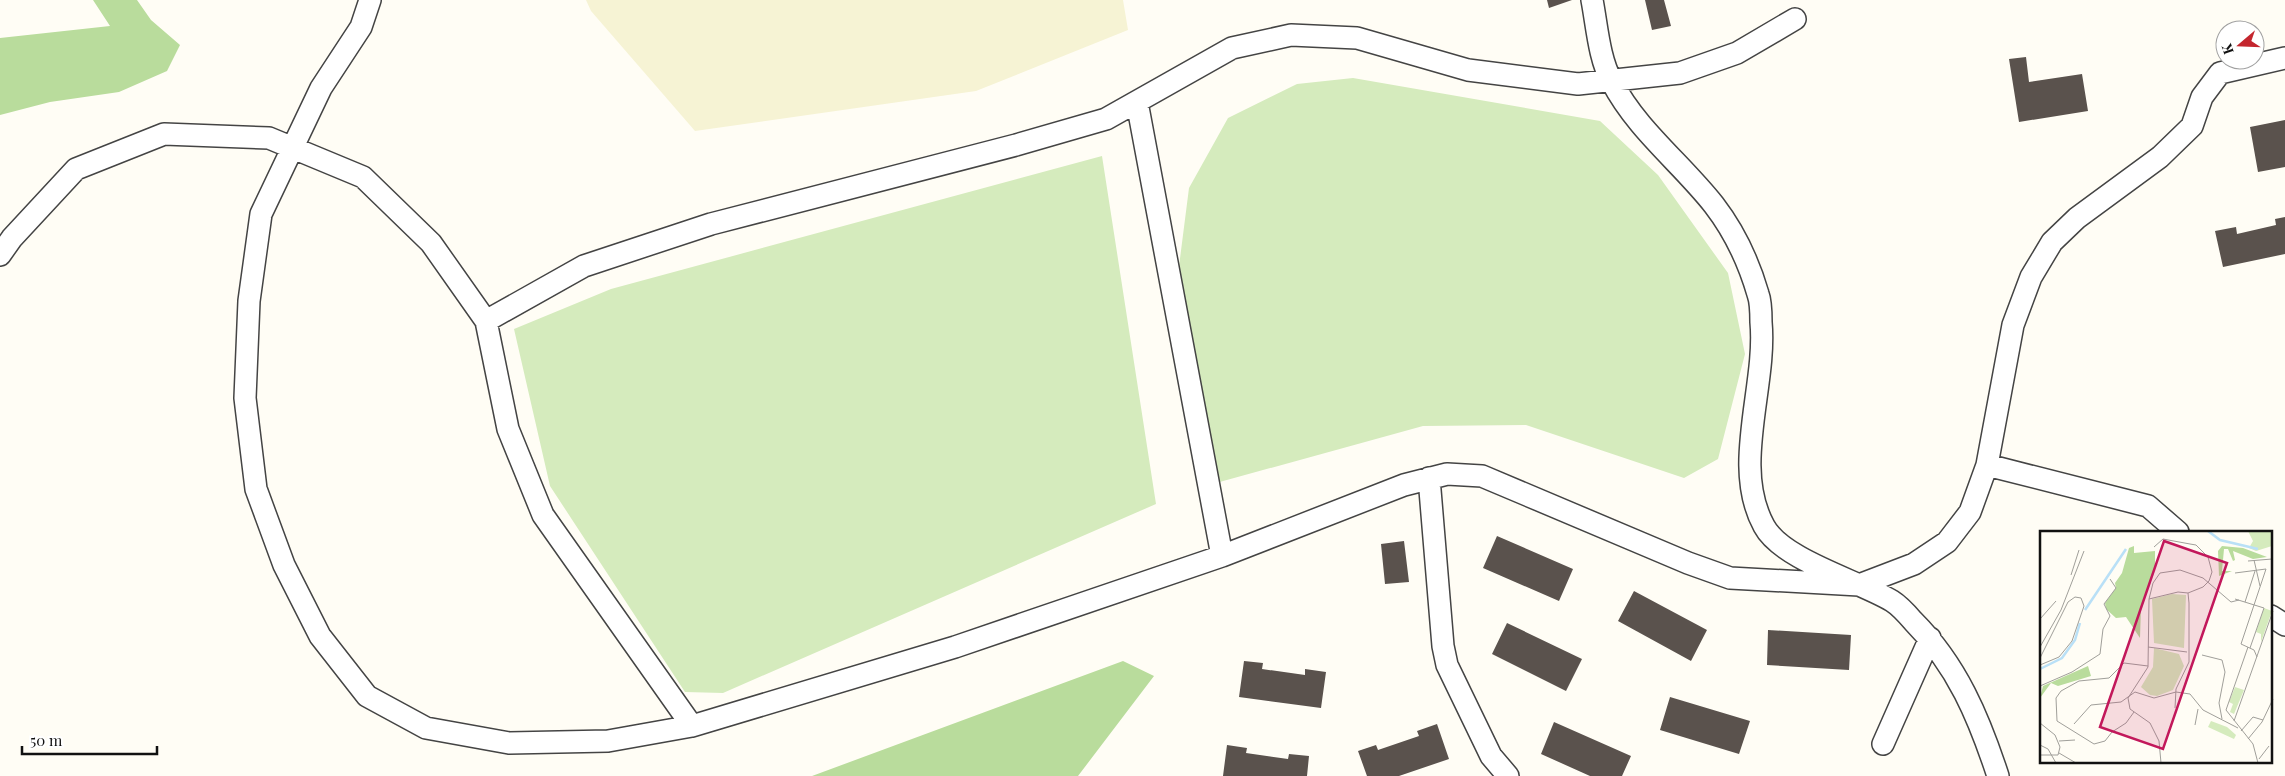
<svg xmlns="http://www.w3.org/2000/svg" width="2285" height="776" viewBox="0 0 2285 776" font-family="'Playfair Display',serif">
  <rect width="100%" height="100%" fill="#fffdf5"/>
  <path fill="#f6f3d4" d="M 586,0 L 1123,0 L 1128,30 L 976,91 L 695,131 L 591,11 Z"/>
  <path fill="#d5ebbd" d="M 1353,78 L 1600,121 L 1658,175 L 1728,273 L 1745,354 L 1718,459 L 1684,478 L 1526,425 L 1423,426 L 1216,483 L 1177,282 L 1189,188 L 1228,118 L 1297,84 Z
    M 1102,156 L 1156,504 L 723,693 L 685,692 L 550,486 L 514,329 L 611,289 Z"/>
  <path fill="#b9dc9c" d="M 93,0 L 137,0 L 151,20 L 180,45 L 167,71 L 119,92 L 50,102 L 0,115 L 0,38 L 110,26 Z
    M 1123,661 L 1154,676 L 1078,776 L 812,776 Z"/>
  <path fill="#5a524d" d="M 1547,0 L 1572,0 L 1549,8 Z
    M 1645,0 L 1664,0 L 1671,26 L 1652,30 Z
    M 2026,57 L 2029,82 L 2082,74 L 2088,111 L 2019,122 L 2009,59 Z
    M 2285,120 L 2285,167 L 2258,172 L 2250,127 Z
    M 2285,217 L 2285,254 L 2223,267 L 2215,231 L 2236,227 L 2237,234 L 2276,225 L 2275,219 Z
    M 1497,536 L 1573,569 L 1559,601 L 1483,568 Z
    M 1404,541 L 1409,582 L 1385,584 L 1381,544 Z
    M 1634,591 L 1707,630 L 1691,661 L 1618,621 Z
    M 1507,623 L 1582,659 L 1566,691 L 1492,654 Z
    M 1768,630 L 1851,635 L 1849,670 L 1767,665 Z
    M 1244,661 L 1263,663 L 1262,669 L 1305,675 L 1305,669 L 1326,672 L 1321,708 L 1239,697 Z
    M 1670,697 L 1750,721 L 1739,754 L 1660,730 Z
    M 1554,722 L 1631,756 L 1622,776 L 1590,776 L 1541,754 Z
    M 1437,724 L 1449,759 L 1399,776 L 1367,776 L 1358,751 L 1376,745 L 1378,750 L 1419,736 L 1417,731 Z
    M 1227,745 L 1247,748 L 1246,753 L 1288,759 L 1289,754 L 1309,756 L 1307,776 L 1223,776 Z"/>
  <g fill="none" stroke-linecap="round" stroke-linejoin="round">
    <defs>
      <path id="street" d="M 370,0 L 361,27 L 321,88 L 261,214 L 249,301 L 245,398 L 256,489 L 284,565 L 320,636 L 367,696 L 426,728 L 509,743 L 608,741 L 692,726
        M 1592,0 C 1597,26 1599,59 1612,82 C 1637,130 1681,163 1714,205 C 1734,231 1749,263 1758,294 C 1761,302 1761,313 1761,322 C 1767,387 1731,466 1764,526 C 1782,560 1859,581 1892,601 C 1900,606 1907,614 1913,621 C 1957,665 1979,718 1998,776
        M 1795,19 L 1737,53 L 1680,73 L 1578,84 L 1468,70 L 1357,38 L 1291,35 L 1232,48 L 1106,119 L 1016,145 L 711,224 L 584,266 L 486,321 L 508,429 L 543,515 L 692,726 L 955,647 L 1222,556 L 1404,485 L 1447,474 L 1482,476 L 1688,563 L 1730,578 L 1859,585 L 1914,564 L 1947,542 L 1970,512 L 1987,465 L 2013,325 L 2031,277 L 2052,242 L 2077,218 L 2160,157 L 2192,126 L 2202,97 L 2220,73 L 2285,58
        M 1137,102 L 1222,556
        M 0,255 L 12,238 L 76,169 L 164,134 L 269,138 L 363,177 L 431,243 L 486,321
        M 1987,465 L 2148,506 L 2178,532
        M 1429,478 L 1443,646 L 1447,665 L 1491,756 L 1508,776
        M 2271,616 L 2285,625
        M 1883,744 L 1930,638"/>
    </defs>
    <use href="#street" stroke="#444" stroke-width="24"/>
    <use href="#street" stroke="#fff" stroke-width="21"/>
  </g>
  <g transform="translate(2040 531)">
    <rect width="232" height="232" fill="#fffdf5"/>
    <path d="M 208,0 L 232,0 L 232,15 L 216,20 L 209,17 L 213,10 ZM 132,63 L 146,64 L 144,117 L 114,112 L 112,68 ZM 224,77 L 232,80 L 221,111 L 221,103 L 216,101 ZM 114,117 L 139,123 L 144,135 L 133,159 L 117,165 L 110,164 L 101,156 L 113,136 ZM 195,156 L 204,159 L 194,183 L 190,181 L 193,173 L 189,171 ZM 171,190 L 187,196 L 196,204 L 194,208 L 168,196 Z" fill="#d5ebbd"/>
    <path d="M 94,15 L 94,22 L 115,20 L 115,36 L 101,76 L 100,107 L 86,86 L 76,87 L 66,78 L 65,72 L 76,57 L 75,52 L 82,42 L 89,17 ZM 182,15 L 203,17 L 227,26 L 213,28 L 193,20 L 195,29 L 193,30 L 188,18 L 184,18 L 182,40 L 192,40 L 179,45 L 178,20 ZM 48,135 L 51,145 L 18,155 L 11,152 L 0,167 L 3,155 Z" fill="#b9dc9c"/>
    <path fill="none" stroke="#b9e0f7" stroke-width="2.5" d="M 168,0 L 180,9 L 218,18M 45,79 L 86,18M 0,138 L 22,127 L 35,109 L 40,92"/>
    <path fill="none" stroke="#a09f9a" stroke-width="1" d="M 114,16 L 123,8 L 150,13 L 156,14 L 168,26 L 172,41 L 169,50 L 163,56 L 148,62M 214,29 L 220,55M 208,30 L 232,28M 195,42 L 226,38 L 201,113 L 214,119 L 217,126M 31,44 L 39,19M 109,68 L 113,52 L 120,42 L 140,39 L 163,47 L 191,71 L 199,69M 195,68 L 224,77 L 210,117M 205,71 L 215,40M 0,88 L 16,70M 0,116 L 21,79 L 44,20M 108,116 L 147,121M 208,116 L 186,179 L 213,213 L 218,232M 162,124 L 182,129 L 185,141 L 179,172 L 182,188M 0,127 L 28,71 L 35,66 L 41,67 L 44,75 L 32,110 L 19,126 L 0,134M 0,155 L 32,141 L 60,123 L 63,98 L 70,85 L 64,73 L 76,57 L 70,48M 94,181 L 86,192 L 72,201 L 65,210 L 54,213 L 17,190 L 16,167 L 21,160 L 39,150 L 69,147 L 84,132 L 108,135M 194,190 L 233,80M 0,192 L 15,204 L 20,216 L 18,224 L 0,224M 34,193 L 51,174 L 81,171 L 95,161 L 114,167 L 136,161 L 150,163 L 163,179 L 198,197M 155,194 L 158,178M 201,200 L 213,186 L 223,189M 208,208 L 222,191 L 233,168M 19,210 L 35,209M 0,214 L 8,218 L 16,232M 19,222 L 36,232M 219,228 L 229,215M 121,232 L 119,210 L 110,192 L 90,178 L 88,167 L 108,136 L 109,68 L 138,61 L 148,62 L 149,72 L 149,131 L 136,158 L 135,177"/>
    <path fill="#c2185b" fill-opacity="0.15" stroke="#c2185b" stroke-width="2.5" d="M 124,10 L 187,32 L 123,218 L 60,196 Z"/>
    <rect width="232" height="232" fill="none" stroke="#111" stroke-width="2.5"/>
  </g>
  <g transform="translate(2240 45) rotate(251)"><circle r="24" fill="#ffffff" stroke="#a0a0a0"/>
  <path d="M0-4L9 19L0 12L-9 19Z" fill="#c4262e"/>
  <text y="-8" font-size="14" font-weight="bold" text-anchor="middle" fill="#111111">K</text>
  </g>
  <path d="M22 746v8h135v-8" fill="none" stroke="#111111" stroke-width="2.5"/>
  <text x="30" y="746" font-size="15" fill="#111111" stroke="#ffffff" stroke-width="4" paint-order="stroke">50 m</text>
</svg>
